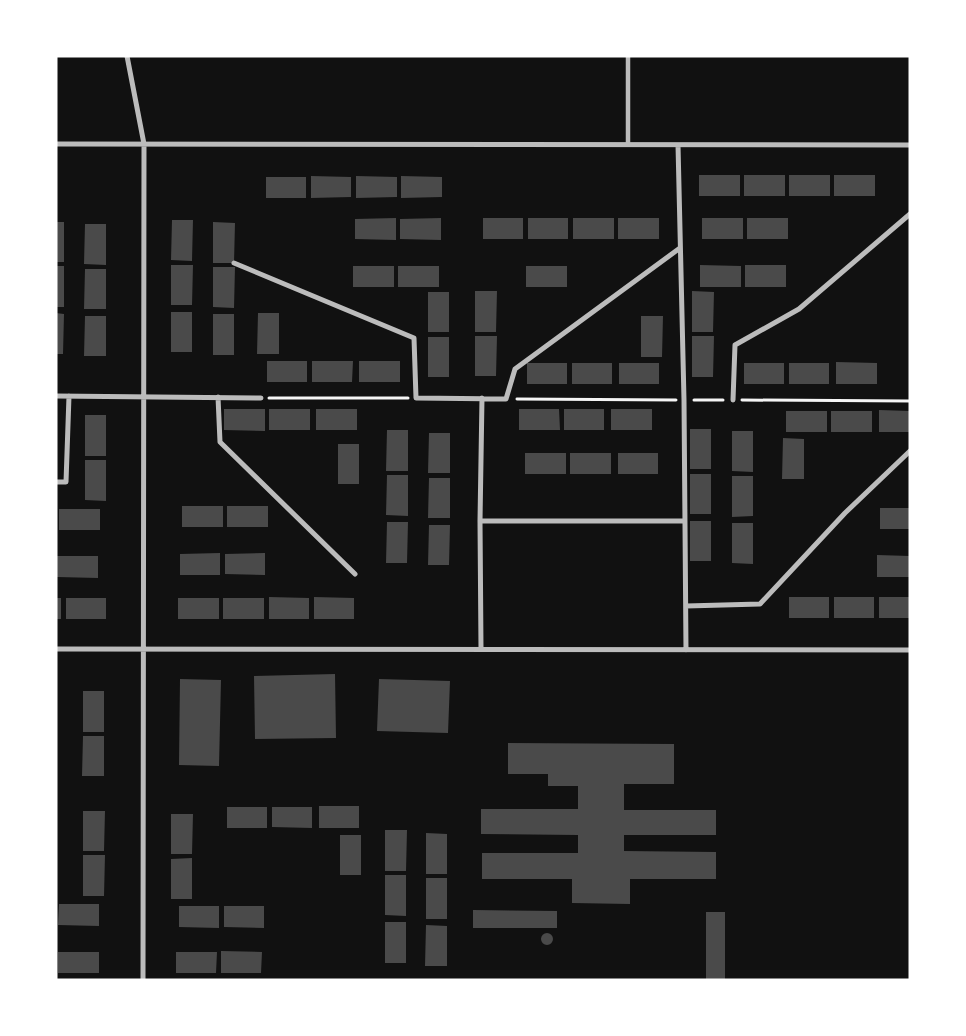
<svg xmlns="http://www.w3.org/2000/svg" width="966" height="1036" viewBox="0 0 966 1036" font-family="'Varela Round',sans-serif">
  <rect width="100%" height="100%" fill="#111"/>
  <path fill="#4a4a4a" d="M 699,175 L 740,175 L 740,196 L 699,196 Z
    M 744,175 L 785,175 L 785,196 L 744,196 Z
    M 789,175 L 830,175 L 830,196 L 789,196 Z
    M 834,175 L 875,175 L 875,196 L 834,196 Z
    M 311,176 L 351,177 L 351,197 L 311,198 Z
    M 356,176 L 397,177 L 397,197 L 356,198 Z
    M 401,176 L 442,177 L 442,197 L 401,198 Z
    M 266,177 L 306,177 L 306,198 L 266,198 Z
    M 396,218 L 396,240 L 355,239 L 355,219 Z
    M 441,218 L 441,240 L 400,239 L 400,219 Z
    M 483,218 L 523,218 L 523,239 L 483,239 Z
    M 528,218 L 568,218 L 568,239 L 528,239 Z
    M 573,218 L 614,218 L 614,239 L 573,239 Z
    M 618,218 L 659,218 L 659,239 L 618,239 Z
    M 702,218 L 743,218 L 743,239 L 702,239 Z
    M 747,218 L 788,218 L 788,239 L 747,239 Z
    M 172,220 L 193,220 L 192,261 L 171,260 Z
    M 56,222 L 64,222 L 64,262 L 56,262 Z
    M 213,222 L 235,223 L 234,263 L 213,263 Z
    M 85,224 L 106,224 L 106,265 L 84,264 Z
    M 171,265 L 193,265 L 192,305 L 171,305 Z
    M 700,265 L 741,266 L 741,287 L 700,287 Z
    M 745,265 L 786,265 L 786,287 L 745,287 Z
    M 56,266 L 64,266 L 64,307 L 56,307 Z
    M 353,266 L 394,266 L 394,287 L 353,287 Z
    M 398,266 L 439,266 L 439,287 L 398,287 Z
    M 526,266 L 567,266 L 567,287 L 526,287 Z
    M 213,267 L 235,267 L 234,308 L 213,307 Z
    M 85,269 L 106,269 L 106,309 L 84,309 Z
    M 475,291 L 497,291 L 496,332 L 475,332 Z
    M 692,291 L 714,292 L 713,332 L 692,332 Z
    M 428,292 L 449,292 L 449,332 L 428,332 Z
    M 171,312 L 192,312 L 192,352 L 171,352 Z
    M 56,313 L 64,314 L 63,354 L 56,354 Z
    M 258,313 L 279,313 L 279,354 L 257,354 Z
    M 213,314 L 234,314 L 234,355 L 213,355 Z
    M 85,316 L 106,316 L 106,356 L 84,356 Z
    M 641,316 L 663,316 L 662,357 L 641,357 Z
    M 475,336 L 497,336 L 496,376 L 475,376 Z
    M 692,336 L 714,336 L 713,377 L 692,377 Z
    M 428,337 L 449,337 L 449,377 L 428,377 Z
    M 267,361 L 307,361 L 307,382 L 267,382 Z
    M 312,361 L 353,361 L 352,382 L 312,382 Z
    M 359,361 L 400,361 L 400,382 L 359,382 Z
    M 836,362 L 877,363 L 877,384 L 836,384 Z
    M 527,363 L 567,363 L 567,384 L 527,384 Z
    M 572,363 L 612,363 L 612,384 L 572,384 Z
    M 619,363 L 659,363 L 659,384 L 619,384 Z
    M 744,363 L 784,363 L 784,384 L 744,384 Z
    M 789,363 L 829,363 L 829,384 L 789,384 Z
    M 224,409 L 265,409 L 265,431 L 224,430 Z
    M 269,409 L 310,409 L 310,430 L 269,430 Z
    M 316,409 L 357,409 L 357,430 L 316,430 Z
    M 519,409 L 559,409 L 560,430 L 519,430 Z
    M 564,409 L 604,409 L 604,430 L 564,430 Z
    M 611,409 L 652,409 L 652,430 L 611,430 Z
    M 879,410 L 910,411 L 910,432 L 879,432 Z
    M 786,411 L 827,411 L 827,432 L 786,432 Z
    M 831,411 L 872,411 L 872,432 L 831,432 Z
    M 85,415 L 106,415 L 106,456 L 85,456 Z
    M 690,429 L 711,429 L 711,469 L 690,469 Z
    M 387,430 L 408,430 L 408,471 L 386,471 Z
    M 732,431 L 753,431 L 753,472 L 732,471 Z
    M 429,433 L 450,433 L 450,473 L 428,473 Z
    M 783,438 L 804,439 L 804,479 L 782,479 Z
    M 338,444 L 359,444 L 359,484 L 338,484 Z
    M 525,453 L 566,453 L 566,474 L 525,474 Z
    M 570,453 L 611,453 L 611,474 L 570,474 Z
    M 618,453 L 658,453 L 658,474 L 618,474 Z
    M 85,460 L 106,460 L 106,501 L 85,500 Z
    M 690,474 L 711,474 L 711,514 L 690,514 Z
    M 387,475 L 408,475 L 408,516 L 386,515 Z
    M 732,476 L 753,476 L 753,516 L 732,517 Z
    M 429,478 L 450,478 L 450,518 L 428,518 Z
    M 182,506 L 223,506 L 223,527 L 182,527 Z
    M 227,506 L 268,506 L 268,527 L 227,527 Z
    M 880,508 L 910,508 L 910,529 L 880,529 Z
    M 59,509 L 100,509 L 100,530 L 59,530 Z
    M 690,521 L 711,521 L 711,561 L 690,561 Z
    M 387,522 L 408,522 L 407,563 L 386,563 Z
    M 732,523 L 753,523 L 753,564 L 732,563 Z
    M 429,525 L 450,525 L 449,565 L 428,565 Z
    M 220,553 L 220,575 L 180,575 L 180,554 Z
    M 265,553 L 265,575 L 225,574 L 225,554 Z
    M 877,555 L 910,556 L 910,577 L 877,577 Z
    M 57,556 L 98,556 L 98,578 L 57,577 Z
    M 269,597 L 309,598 L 309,619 L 269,619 Z
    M 314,597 L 354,598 L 354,619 L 314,619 Z
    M 789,597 L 829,597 L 829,618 L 789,618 Z
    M 834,597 L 874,597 L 874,618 L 834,618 Z
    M 879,597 L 910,597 L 910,618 L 879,618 Z
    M 56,598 L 61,598 L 61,619 L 56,619 Z
    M 66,598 L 106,598 L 106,619 L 66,619 Z
    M 178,598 L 219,598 L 219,619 L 178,619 Z
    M 223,598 L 264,598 L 264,619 L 223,619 Z
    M 335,674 L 336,738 L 255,739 L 254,676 Z
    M 180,679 L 221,680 L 219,766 L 179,765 Z
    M 379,679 L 450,681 L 448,733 L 377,731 Z
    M 83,691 L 104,691 L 104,732 L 83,732 Z
    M 83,736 L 104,736 L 104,776 L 82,776 Z
    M 508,743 L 674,744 L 674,784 L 624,784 L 624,810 L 716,810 L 716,835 L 624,835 L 624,851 L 716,852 L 716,879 L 630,879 L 630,904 L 572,903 L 572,879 L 482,879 L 482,853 L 578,853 L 578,835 L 481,834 L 481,809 L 578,809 L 578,786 L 548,786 L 548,774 L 508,774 Z
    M 319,806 L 359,806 L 359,828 L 319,828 Z
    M 227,807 L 267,807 L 267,828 L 227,828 Z
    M 272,807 L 312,807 L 312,828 L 272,827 Z
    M 83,811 L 105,811 L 104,851 L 83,851 Z
    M 171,814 L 193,814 L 192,854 L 171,854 Z
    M 385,830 L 407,830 L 406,871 L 385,871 Z
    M 426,833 L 447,834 L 447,874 L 426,874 Z
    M 340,835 L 361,835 L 361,875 L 340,875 Z
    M 83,855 L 105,855 L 104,896 L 83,896 Z
    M 192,858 L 192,899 L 171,899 L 171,859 Z
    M 385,875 L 406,875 L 406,916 L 385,915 Z
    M 426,878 L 447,878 L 447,919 L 426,919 Z
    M 59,904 L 99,904 L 99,926 L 58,925 Z
    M 179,906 L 219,906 L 219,928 L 179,927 Z
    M 224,906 L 264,906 L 264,928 L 224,927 Z
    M 473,910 L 557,911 L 557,928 L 473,928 Z
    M 706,912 L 725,912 L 725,980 L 706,980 Z
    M 385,922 L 406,922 L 406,963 L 385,963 Z
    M 426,925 L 447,926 L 447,966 L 425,966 Z
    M541 939a6 6 0 1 1 12 0a6 6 0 1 1-12 0Z
    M 221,951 L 262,952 L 261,973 L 221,973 Z
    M 58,952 L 99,952 L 99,973 L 58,973 Z
    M 176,952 L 217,952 L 216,973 L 176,973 Z"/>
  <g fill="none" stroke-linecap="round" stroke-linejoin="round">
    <path stroke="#f5f5f5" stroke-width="3" d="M 269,398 L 408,398
      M 517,399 L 676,400
      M 694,400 L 723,400
      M 742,400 L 910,401"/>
    <path stroke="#bcbcbc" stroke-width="4.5" d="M 628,144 L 628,56"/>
    <path stroke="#bcbcbc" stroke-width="5" d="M 127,56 L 144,144 L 143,980
      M 56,144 L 910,145
      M 678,145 L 684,400 L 686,650
      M 234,263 L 414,338 L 416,398 L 506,399 L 515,369 L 680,248
      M 56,396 L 261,398
      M 218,397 L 220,442 L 355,574
      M 733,400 L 735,345 L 799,309 L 910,214
      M 56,482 L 66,482 L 69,396
      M 480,521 L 685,521
      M 686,606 L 760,604 L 845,513 L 910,451
      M 56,649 L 910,650
      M 481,649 L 480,521 L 482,398"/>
  </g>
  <rect width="966" height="1036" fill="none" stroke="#ffffff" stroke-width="115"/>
</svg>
